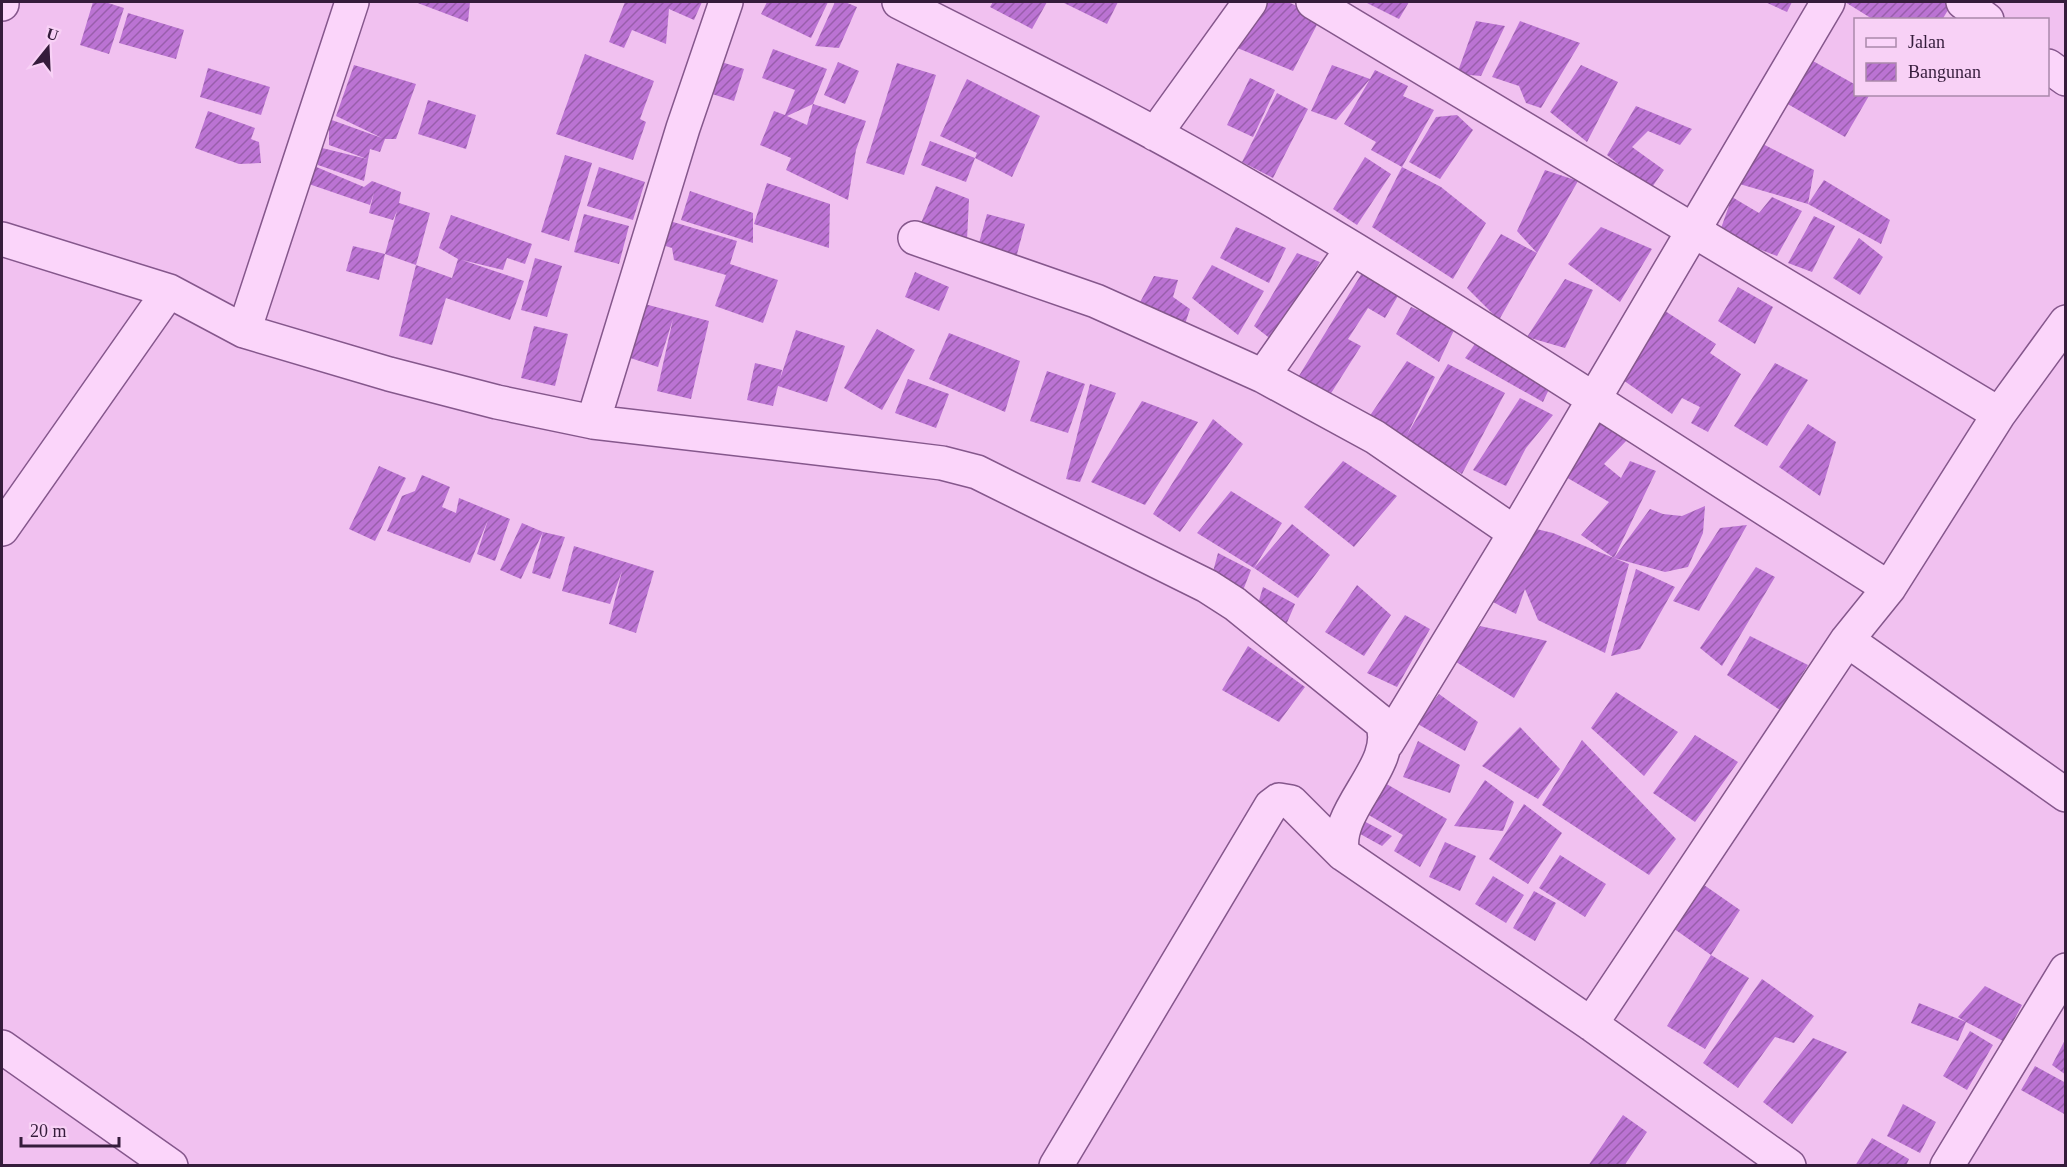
<svg xmlns="http://www.w3.org/2000/svg" width="2067" height="1167" viewBox="0 0 2067 1167" font-family="'Times New Roman',serif">
  <defs>
    <pattern id="building-hatch" width="6" height="6" patternUnits="userSpaceOnUse" patternTransform="scale(1.5)"><rect width="6" height="6" fill="#bb73d3"/><path d="M-1 1l2-2M0 6l6-6M5 7l2-2" fill="none" stroke="#995eac"/></pattern>
  </defs>
  <rect width="100%" height="100%" fill="#f1c1f0"/>
  <path fill="url(#building-hatch)" d="M 93,2 L 105,2 L 124,8 L 109,54 L 80,45 Z
    M 415,2 L 470,2 L 468,22 Z
    M 625,2 L 702,2 L 694,20 L 669,9 L 666,44 L 632,30 L 624,48 L 609,42 Z
    M 767,2 L 828,2 L 811,38 L 761,14 Z
    M 835,2 L 845,2 L 857,7 L 839,48 L 815,46 Z
    M 993,2 L 1047,2 L 1032,29 L 990,7 Z
    M 1062,2 L 1118,2 L 1107,24 Z
    M 1267,2 L 1288,2 L 1321,17 L 1293,71 L 1235,47 Z
    M 1365,2 L 1409,2 L 1399,19 Z
    M 1765,2 L 1792,2 L 1787,12 Z
    M 1845,2 L 1945,2 L 1951,5 L 1942,20 L 1874,20 Z
    M 128,13 L 184,30 L 176,59 L 119,43 Z
    M 1476,21 L 1505,26 L 1481,76 L 1457,74 Z
    M 1520,21 L 1580,43 L 1541,108 L 1526,103 L 1519,86 L 1492,77 Z
    M 773,49 L 827,69 L 813,104 L 787,116 L 807,125 L 813,104 L 866,121 L 856,150 L 848,200 L 786,170 L 791,158 L 760,145 L 774,111 L 785,115 L 795,90 L 762,78 Z
    M 585,54 L 654,81 L 640,119 L 646,122 L 633,160 L 556,134 Z
    M 1804,56 L 1856,85 L 1856,94 L 1870,94 L 1845,137 L 1779,99 Z
    M 718,61 L 744,69 L 734,101 L 709,93 Z
    M 838,62 L 859,71 L 845,104 L 824,95 Z
    M 897,63 L 936,75 L 904,175 L 866,163 Z
    M 354,65 L 416,84 L 396,139 L 385,139 L 380,152 L 370,149 L 364,181 L 318,165 L 318,147 L 367,159 L 329,145 L 329,119 L 382,138 L 336,116 Z
    M 1332,65 L 1370,79 L 1375,70 L 1408,86 L 1403,96 L 1434,110 L 1402,167 L 1371,150 L 1376,142 L 1344,124 L 1370,79 L 1336,120 L 1311,111 Z
    M 1581,65 L 1618,82 L 1587,142 L 1550,112 Z
    M 208,68 L 270,87 L 261,115 L 200,97 Z
    M 1250,78 L 1275,90 L 1253,137 L 1227,125 Z
    M 967,79 L 1040,116 L 1012,177 L 975,158 L 977,153 L 940,136 Z
    M 1277,93 L 1308,109 L 1273,178 L 1242,162 Z
    M 428,100 L 476,115 L 466,149 L 418,134 Z
    M 1636,106 L 1692,129 L 1680,145 L 1648,131 L 1632,147 L 1664,170 L 1650,190 L 1607,155 Z
    M 208,111 L 255,128 L 251,139 L 259,142 L 261,163 L 239,164 L 195,148 Z
    M 1457,115 L 1473,130 L 1440,179 L 1409,162 L 1436,117 Z
    M 1755,140 L 1814,170 L 1808,204 L 1824,180 L 1890,220 L 1881,244 L 1808,204 L 1736,183 Z
    M 930,141 L 975,158 L 966,182 L 921,165 Z
    M 565,155 L 592,163 L 569,241 L 541,232 Z
    M 1365,157 L 1391,174 L 1357,225 L 1333,209 Z
    M 314,166 L 364,187 L 372,181 L 401,192 L 399,203 L 430,213 L 416,265 L 385,254 L 397,211 L 393,220 L 369,213 L 374,192 L 370,205 L 303,182 Z
    M 599,167 L 645,182 L 633,220 L 587,206 Z
    M 1402,167 L 1441,187 L 1486,223 L 1453,279 L 1372,227 Z
    M 1545,170 L 1578,181 L 1499,320 L 1467,288 L 1501,234 L 1537,253 L 1517,231 Z
    M 767,183 L 830,204 L 829,248 L 754,224 Z
    M 936,186 L 969,199 L 967,240 L 915,238 Z
    M 690,191 L 753,213 L 753,243 L 681,220 Z
    M 1732,197 L 1759,213 L 1772,197 L 1802,211 L 1777,256 L 1719,234 Z
    M 584,214 L 629,226 L 619,264 L 574,252 Z
    M 987,214 L 1025,224 L 1016,258 L 978,247 Z
    M 451,215 L 532,244 L 525,264 L 507,258 L 503,270 L 462,260 L 524,281 L 510,320 L 446,298 L 432,345 L 399,336 L 416,265 L 452,278 L 458,259 L 439,248 Z
    M 1814,216 L 1835,226 L 1812,272 L 1788,263 Z
    M 663,219 L 737,241 L 730,264 L 778,280 L 763,323 L 715,306 L 726,275 L 674,260 L 672,248 L 656,243 Z
    M 1236,227 L 1286,248 L 1269,283 L 1220,258 Z
    M 1601,227 L 1652,249 L 1620,302 L 1568,264 Z
    M 1859,238 L 1883,257 L 1860,295 L 1833,278 Z
    M 353,246 L 385,254 L 379,280 L 346,271 Z
    M 1297,253 L 1320,262 L 1272,340 L 1254,326 Z
    M 535,258 L 562,266 L 547,317 L 521,310 Z
    M 1212,265 L 1264,291 L 1238,335 L 1192,298 Z
    M 915,272 L 949,287 L 939,311 L 905,297 Z
    M 1362,273 L 1399,294 L 1385,318 L 1368,308 L 1348,339 L 1361,346 L 1328,398 L 1297,379 Z
    M 1154,276 L 1178,280 L 1173,297 L 1190,309 L 1184,327 L 1138,306 Z
    M 1565,279 L 1593,290 L 1565,348 L 1527,337 Z
    M 1738,287 L 1773,307 L 1755,344 L 1718,321 Z
    M 637,302 L 709,321 L 691,399 L 657,391 L 673,319 L 658,367 L 621,355 Z
    M 1411,307 L 1456,326 L 1439,362 L 1396,334 Z
    M 1662,309 L 1716,344 L 1710,353 L 1741,374 L 1708,432 L 1691,423 L 1700,407 L 1682,398 L 1672,414 L 1620,378 Z
    M 534,326 L 568,334 L 555,386 L 521,378 Z
    M 877,329 L 915,350 L 882,410 L 844,388 Z
    M 796,330 L 845,346 L 827,402 L 778,386 L 773,406 L 747,400 L 755,363 L 782,370 L 780,379 Z
    M 949,333 L 1020,361 L 1005,412 L 929,379 Z
    M 1477,341 L 1551,385 L 1543,402 L 1465,358 Z
    M 1407,361 L 1435,377 L 1407,435 L 1448,364 L 1505,393 L 1462,474 L 1404,441 L 1369,417 Z
    M 1775,363 L 1808,380 L 1767,446 L 1734,426 Z
    M 1047,371 L 1085,384 L 1068,433 L 1030,421 Z
    M 908,379 L 949,394 L 936,428 L 895,413 Z
    M 1090,384 L 1116,393 L 1080,482 L 1066,479 Z
    M 1520,398 L 1553,415 L 1526,448 L 1506,486 L 1473,470 Z
    M 1142,401 L 1198,422 L 1145,505 L 1091,482 Z
    M 1594,412 L 1627,440 L 1604,464 L 1621,478 L 1630,461 L 1656,471 L 1614,558 L 1581,535 L 1609,502 L 1559,473 Z
    M 1213,419 L 1243,444 L 1180,532 L 1153,514 Z
    M 1808,424 L 1836,442 L 1820,496 L 1779,467 Z
    M 1343,461 L 1397,496 L 1354,547 L 1304,507 Z
    M 379,466 L 406,478 L 375,541 L 349,529 Z
    M 422,475 L 450,487 L 442,507 L 456,513 L 459,498 L 510,519 L 495,561 L 477,554 L 488,520 L 470,563 L 387,531 L 402,496 L 415,491 Z
    M 1231,491 L 1282,523 L 1254,568 L 1197,533 Z
    M 1705,506 L 1703,533 L 1688,567 L 1665,572 L 1614,558 L 1629,564 L 1605,653 L 1538,620 L 1525,589 L 1516,614 L 1493,602 L 1528,527 L 1553,533 L 1614,558 L 1650,509 L 1663,514 L 1682,516 Z
    M 522,523 L 543,532 L 565,537 L 550,579 L 532,573 L 543,532 L 521,579 L 500,570 Z
    M 1292,524 L 1330,555 L 1298,598 L 1254,568 Z
    M 1747,525 L 1699,611 L 1673,601 L 1720,528 Z
    M 574,546 L 654,571 L 636,633 L 609,624 L 622,571 L 610,604 L 562,591 Z
    M 1218,553 L 1251,570 L 1240,598 L 1211,579 Z
    M 1756,567 L 1775,577 L 1722,666 L 1700,648 Z
    M 1636,569 L 1675,587 L 1640,649 L 1611,656 Z
    M 1357,585 L 1391,615 L 1364,656 L 1325,632 Z
    M 1263,587 L 1295,604 L 1283,632 L 1255,614 Z
    M 1405,615 L 1430,629 L 1397,687 L 1367,673 Z
    M 1480,626 L 1547,641 L 1514,698 L 1453,660 Z
    M 1750,636 L 1808,665 L 1780,710 L 1727,675 Z
    M 1248,646 L 1305,687 L 1279,722 L 1222,690 Z
    M 1616,692 L 1678,732 L 1644,776 L 1591,728 Z
    M 1439,694 L 1478,722 L 1465,751 L 1416,723 Z
    M 1520,727 L 1560,769 L 1538,799 L 1482,766 Z
    M 1695,735 L 1738,762 L 1695,822 L 1653,793 Z
    M 1582,740 L 1676,839 L 1649,875 L 1542,805 Z
    M 1418,741 L 1460,765 L 1450,793 L 1403,777 Z
    M 1378,779 L 1447,819 L 1420,867 L 1394,851 L 1403,835 L 1360,810 Z
    M 1485,780 L 1514,802 L 1503,831 L 1454,826 Z
    M 1524,804 L 1562,833 L 1528,884 L 1489,859 Z
    M 1360,819 L 1392,836 L 1382,846 L 1353,830 Z
    M 1445,842 L 1476,856 L 1460,891 L 1429,877 Z
    M 1560,855 L 1606,884 L 1585,917 L 1539,888 Z
    M 1493,876 L 1524,895 L 1506,923 L 1475,904 Z
    M 1704,885 L 1740,910 L 1711,955 L 1749,978 L 1705,1049 L 1667,1026 L 1711,955 L 1673,928 Z
    M 1534,891 L 1556,903 L 1535,941 L 1513,928 Z
    M 1762,979 L 1814,1016 L 1794,1043 L 1775,1037 L 1738,1088 L 1703,1063 Z
    M 1985,986 L 2022,1005 L 2003,1041 L 1966,1022 L 1958,1041 L 1911,1023 L 1919,1003 L 1966,1022 L 1958,1017 Z
    M 1970,1031 L 1993,1045 L 1967,1090 L 1943,1076 Z
    M 1813,1038 L 1847,1052 L 1792,1124 L 1763,1102 Z
    M 2066,1038 L 2066,1075 L 2052,1065 Z
    M 2035,1066 L 2066,1083 L 2066,1115 L 2021,1090 Z
    M 1903,1104 L 1936,1122 L 1920,1153 L 1887,1136 Z
    M 1623,1115 L 1647,1132 L 1624,1166 L 1588,1166 Z
    M 1872,1138 L 1909,1159 L 1906,1166 L 1855,1166 Z"/>
  <g fill="none" stroke-linecap="round" stroke-linejoin="round">
    <defs>
      <path id="minor" d="M 899,2 C 1007,57 1116,110 1222,171 C 1449,302 1668,448 1889,588
        M 1313,2 L 1999,414
        M 1963,2 L 1987,20
        M 2,4 L 2,2
        M 2048,66 L 2066,79
        M 1155,134 L 1250,2
        M 915,238 L 1096,301 L 1263,376 L 1375,437 L 1515,533
        M 2,239 L 169,291 L 244,331 L 389,374 L 497,402 L 593,422 L 868,454 L 942,463 L 977,472 L 1207,586 L 1235,604 L 1382,723 C 1399,765 1331,811 1343,854 L 1591,1024 L 1789,1166
        M 244,331 L 352,2
        M 1263,376 L 1352,249
        M 593,422 L 683,128 L 726,2
        M 2,529 L 169,291
        M 1847,640 L 2066,795
        M 1387,743 L 1515,533 L 1828,2
        M 1591,1024 L 1847,640 L 1889,588 L 1999,414 L 2066,322
        M 1056,1166 L 1271,806 L 1279,800 L 1291,802 L 1343,854
        M 1947,1166 L 2066,970"/>
      <path id="tertiary" d="M 2,1047 L 171,1166"/>
    </defs>
    <use href="#minor" stroke="#85578c" stroke-width="36"/>
    <use href="#tertiary" stroke="#85578c" stroke-width="36"/>
    <use href="#minor" stroke="#fbd5fa" stroke-width="33"/>
    <use href="#tertiary" stroke="#fbd5fa" stroke-width="33"/>
  </g>
  <rect width="2067" height="1167" fill="none" stroke="#351c3b" stroke-width="6"/>
  <rect x="1854" y="18" width="195" height="78" fill="#f8d1f6" stroke="#aa89ab" stroke-width="1.5"/>
  <rect x="1866" y="38" width="30" height="9" fill="#fbd5fa" stroke="#aa89ab" stroke-width="1.5"/>
  <text x="1908" y="48" font-size="18" fill="#351c3b">Jalan</text>
  <rect x="1866" y="63" width="30" height="18" fill="url(#building-hatch)" stroke="#aa89ab" stroke-width="1.5"/>
  <text x="1908" y="78" font-size="18" fill="#351c3b">Bangunan</text>
  <g transform="translate(48 48) rotate(18)" stroke="#f8d1f6" stroke-width="4.5" paint-order="stroke">
  <path d="M0-4.5L10 22L0 15L-10 22Z" fill="#351c3b"/>
  <text y="-9" font-size="16" font-weight="bold" text-anchor="middle" fill="#351c3b">U</text>
  </g>
  <path d="M21 1137v9h98v-9" fill="none" stroke="#351c3b" stroke-width="3"/>
  <text x="30" y="1137" font-size="18" fill="#351c3b" stroke="#f8d1f6" stroke-width="4.5" paint-order="stroke">20 m</text>
</svg>
